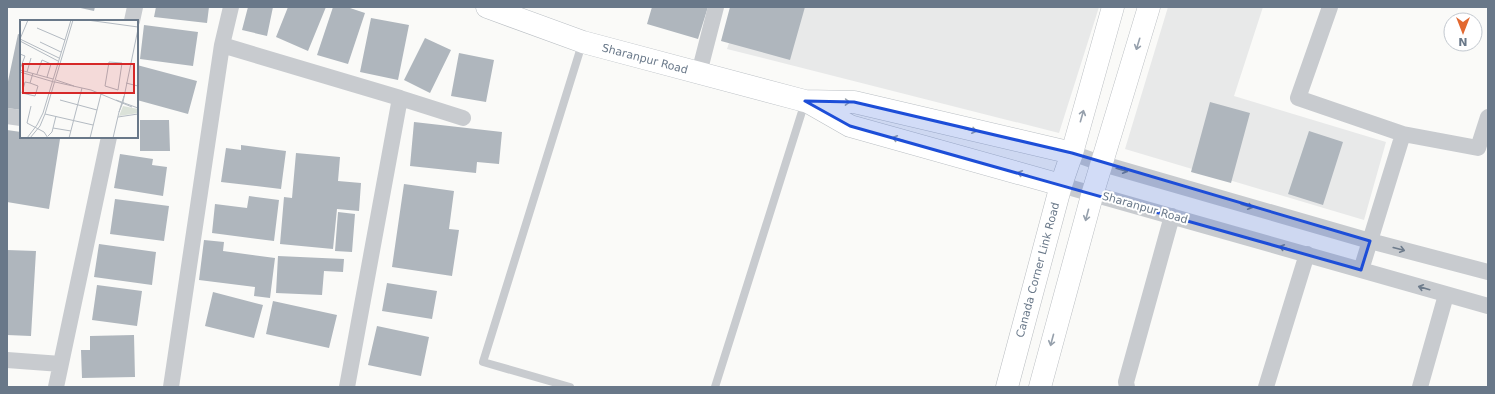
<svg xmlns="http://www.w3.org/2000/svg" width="1495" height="394" viewBox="0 0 1495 394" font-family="'DejaVu Sans',sans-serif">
  <rect width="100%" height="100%" fill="#fafaf8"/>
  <path fill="#e8e9e9" d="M 741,7 L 1099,7 L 1059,133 L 727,49 Z
    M 1168,7 L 1263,7 L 1234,96 L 1386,142 L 1364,220 L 1125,149 Z"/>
  <path fill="#afb6bd" d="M 76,7 L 95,7 L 94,11 Z
    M 156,7 L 209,7 L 207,23 L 154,17 Z
    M 248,7 L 273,7 L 267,36 L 242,30 Z
    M 288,7 L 326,7 L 308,51 L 276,37 Z
    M 333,7 L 347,7 L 365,13 L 348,64 L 317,55 Z
    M 652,7 L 708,7 L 698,39 L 647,24 Z
    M 730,7 L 805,7 L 790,60 L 721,41 Z
    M 371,18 L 409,25 L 398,80 L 360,72 Z
    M 144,25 L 198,32 L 193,66 L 140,59 Z
    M 18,34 L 21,35 L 21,110 L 7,108 L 7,86 Z
    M 425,38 L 451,50 L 430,93 L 404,80 Z
    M 459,53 L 494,60 L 486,102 L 451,96 Z
    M 137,65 L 197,81 L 188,114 L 137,100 Z
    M 1210,102 L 1250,113 L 1231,183 L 1191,172 Z
    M 140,120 L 169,120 L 170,151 L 140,151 Z
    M 414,122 L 502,132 L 499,164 L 477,162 L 476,173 L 410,166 Z
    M 7,130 L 21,132 L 21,137 L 60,139 L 49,209 L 7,202 Z
    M 1309,131 L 1343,142 L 1323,205 L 1288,194 Z
    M 241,145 L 286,151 L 281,189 L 221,182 L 226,148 L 241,150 Z
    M 296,153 L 340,157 L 338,181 L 361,183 L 359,211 L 337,209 L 333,249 L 280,244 L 284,197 L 292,198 Z
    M 120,154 L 153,159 L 152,165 L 167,167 L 163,196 L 114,188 Z
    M 404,184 L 454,191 L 449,229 L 459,230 L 452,276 L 392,267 Z
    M 249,196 L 279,200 L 274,241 L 212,233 L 215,204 L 247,208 Z
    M 115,199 L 169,206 L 164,241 L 110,234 Z
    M 338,212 L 355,214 L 352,252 L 335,251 Z
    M 204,240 L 224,242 L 223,251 L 275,258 L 270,298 L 254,296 L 255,287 L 199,280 Z
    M 99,244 L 156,252 L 152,285 L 94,277 Z
    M 7,250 L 36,251 L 31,336 L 7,335 Z
    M 278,256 L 344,259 L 343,272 L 324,271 L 322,295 L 276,293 Z
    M 387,283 L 437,291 L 432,319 L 382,311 Z
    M 97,285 L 142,291 L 137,326 L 92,320 Z
    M 213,292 L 263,305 L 254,338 L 205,326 Z
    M 273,301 L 337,315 L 329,348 L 266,334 Z
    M 377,326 L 429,337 L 421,376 L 368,365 Z
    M 134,335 L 135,377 L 82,378 L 81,350 L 90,350 L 90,336 Z"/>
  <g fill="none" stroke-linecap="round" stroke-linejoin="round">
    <defs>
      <path id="secondary" d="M 487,7 L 583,42 L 805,101 L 854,102 L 1072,153
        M 808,102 L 850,126 L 1061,185"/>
      <path id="primary" d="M 1007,387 L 1061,185 L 1072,153 L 1113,7
        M 1040,387 L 1093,192 L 1149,7"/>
    </defs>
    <use href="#secondary" stroke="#babfc4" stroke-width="23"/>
    <use href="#primary" stroke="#b9bdc1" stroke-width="23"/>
    <path stroke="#c8cbcf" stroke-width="8" d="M 570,387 L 483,362 L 582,44
      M 715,387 L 805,102"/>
    <path stroke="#c8cbcf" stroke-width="16" d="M 1330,7 L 1298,98 L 1403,134 L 1361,270
      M 132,21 L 135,7
      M 222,45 L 231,7
      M 699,73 L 716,7
      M 400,98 L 463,118
      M 7,116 L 21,118
      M 1403,134 L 1478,148 L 1488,117
      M 1072,153 L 1103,164 L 1370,241 L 1488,272
      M 1061,185 L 1488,306
      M 7,360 L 61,364
      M 56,387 L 109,137
      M 171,387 L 222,45 L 400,98 L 347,387
      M 1127,387 L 1126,382 L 1172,216
      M 1266,387 L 1307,254
      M 1420,387 L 1446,295"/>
    <use href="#secondary" stroke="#fff" stroke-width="22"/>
    <use href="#primary" stroke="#fff" stroke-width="22"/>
  </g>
  <defs><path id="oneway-shaft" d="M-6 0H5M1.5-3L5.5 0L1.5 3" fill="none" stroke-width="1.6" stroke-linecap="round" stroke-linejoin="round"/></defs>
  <g stroke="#96a0ac">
    <use href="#oneway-shaft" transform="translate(1138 44) rotate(107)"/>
    <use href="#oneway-shaft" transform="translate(844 102) rotate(2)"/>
    <use href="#oneway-shaft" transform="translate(1082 116) rotate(-74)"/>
    <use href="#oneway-shaft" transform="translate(971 130) rotate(13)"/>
    <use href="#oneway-shaft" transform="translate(898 139) rotate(-164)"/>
    <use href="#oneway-shaft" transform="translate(1023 174) rotate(-164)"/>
    <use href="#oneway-shaft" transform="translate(1087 215) rotate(105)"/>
    <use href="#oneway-shaft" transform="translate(1052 340) rotate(105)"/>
  </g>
  <g stroke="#6e7c8c">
    <use href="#oneway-shaft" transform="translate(1122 170) rotate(16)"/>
    <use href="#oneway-shaft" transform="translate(1247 206) rotate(16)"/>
    <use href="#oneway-shaft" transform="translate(1285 248) rotate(-164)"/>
    <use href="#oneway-shaft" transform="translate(1399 249) rotate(15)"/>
    <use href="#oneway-shaft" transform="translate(1424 288) rotate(-164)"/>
  </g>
  <path fill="#1d4ed8" fill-opacity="0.2" stroke="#1d4ed8" stroke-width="3" stroke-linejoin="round" d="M 805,101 L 854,102 L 1072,153 L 1370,241 L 1361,270 L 850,126 Z"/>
  <g text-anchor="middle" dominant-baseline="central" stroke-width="4" stroke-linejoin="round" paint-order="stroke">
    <g font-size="11" fill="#697889" stroke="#fff">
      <text transform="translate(645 59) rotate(15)">Sharanpur Road</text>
      <text transform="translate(1145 208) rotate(16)">Sharanpur Road</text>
      <text transform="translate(1038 270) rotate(-75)">Canada Corner Link Road</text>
    </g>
  </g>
  <g transform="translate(20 20)">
    <rect width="118" height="118" fill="#fafaf8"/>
    <path d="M 103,86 L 118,89 L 118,93 L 99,96 Z" fill="#dbe2d9"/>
    <path fill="none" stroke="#b3bac2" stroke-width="1" d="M 67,0 L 118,7M 17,8 L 45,20M 0,19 L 8,0M 0,19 L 39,38M 0,21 L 38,41M 20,22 L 41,32M 0,34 L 5,36 L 0,49M 89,42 L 102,43 L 98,70 L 85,66 ZM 0,50 L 33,59M 0,52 L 34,62M 7,52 L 11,38M 17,54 L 22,40 L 31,44 L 27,57M 36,60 L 54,66M 35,62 L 71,70 L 112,87M 10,63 L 5,62 L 2,73 L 15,76 L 18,66 L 10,63 L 13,53M 106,63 L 118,66M 104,76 L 99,92 L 103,82 L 118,9M 40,80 L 77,90M 96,80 L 118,88M 11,86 L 7,103 L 24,112 L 28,118M 25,94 L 73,105M 98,97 L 118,94M 33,108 L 51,111M 28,116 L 32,112 L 36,96M 7,118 L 17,105 L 23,93 L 51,0M 10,118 L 20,106 L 25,94 L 53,0M 49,118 L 62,68M 70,118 L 81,74M 93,118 L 99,92"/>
    <path fill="#d62828" fill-opacity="0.15" stroke="#d62828" stroke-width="2" d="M 3,44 L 114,44 L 114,73 L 3,73 Z"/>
    <rect width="118" height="118" fill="none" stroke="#697889" stroke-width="2"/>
  </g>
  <rect width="1495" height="394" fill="none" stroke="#697889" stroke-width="16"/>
  <g transform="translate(1463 32) rotate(180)"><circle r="19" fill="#ffffff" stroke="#c3c9d0"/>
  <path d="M0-3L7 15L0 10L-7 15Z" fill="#e26830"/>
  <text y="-6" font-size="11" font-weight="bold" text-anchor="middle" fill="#697889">N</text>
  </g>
</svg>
